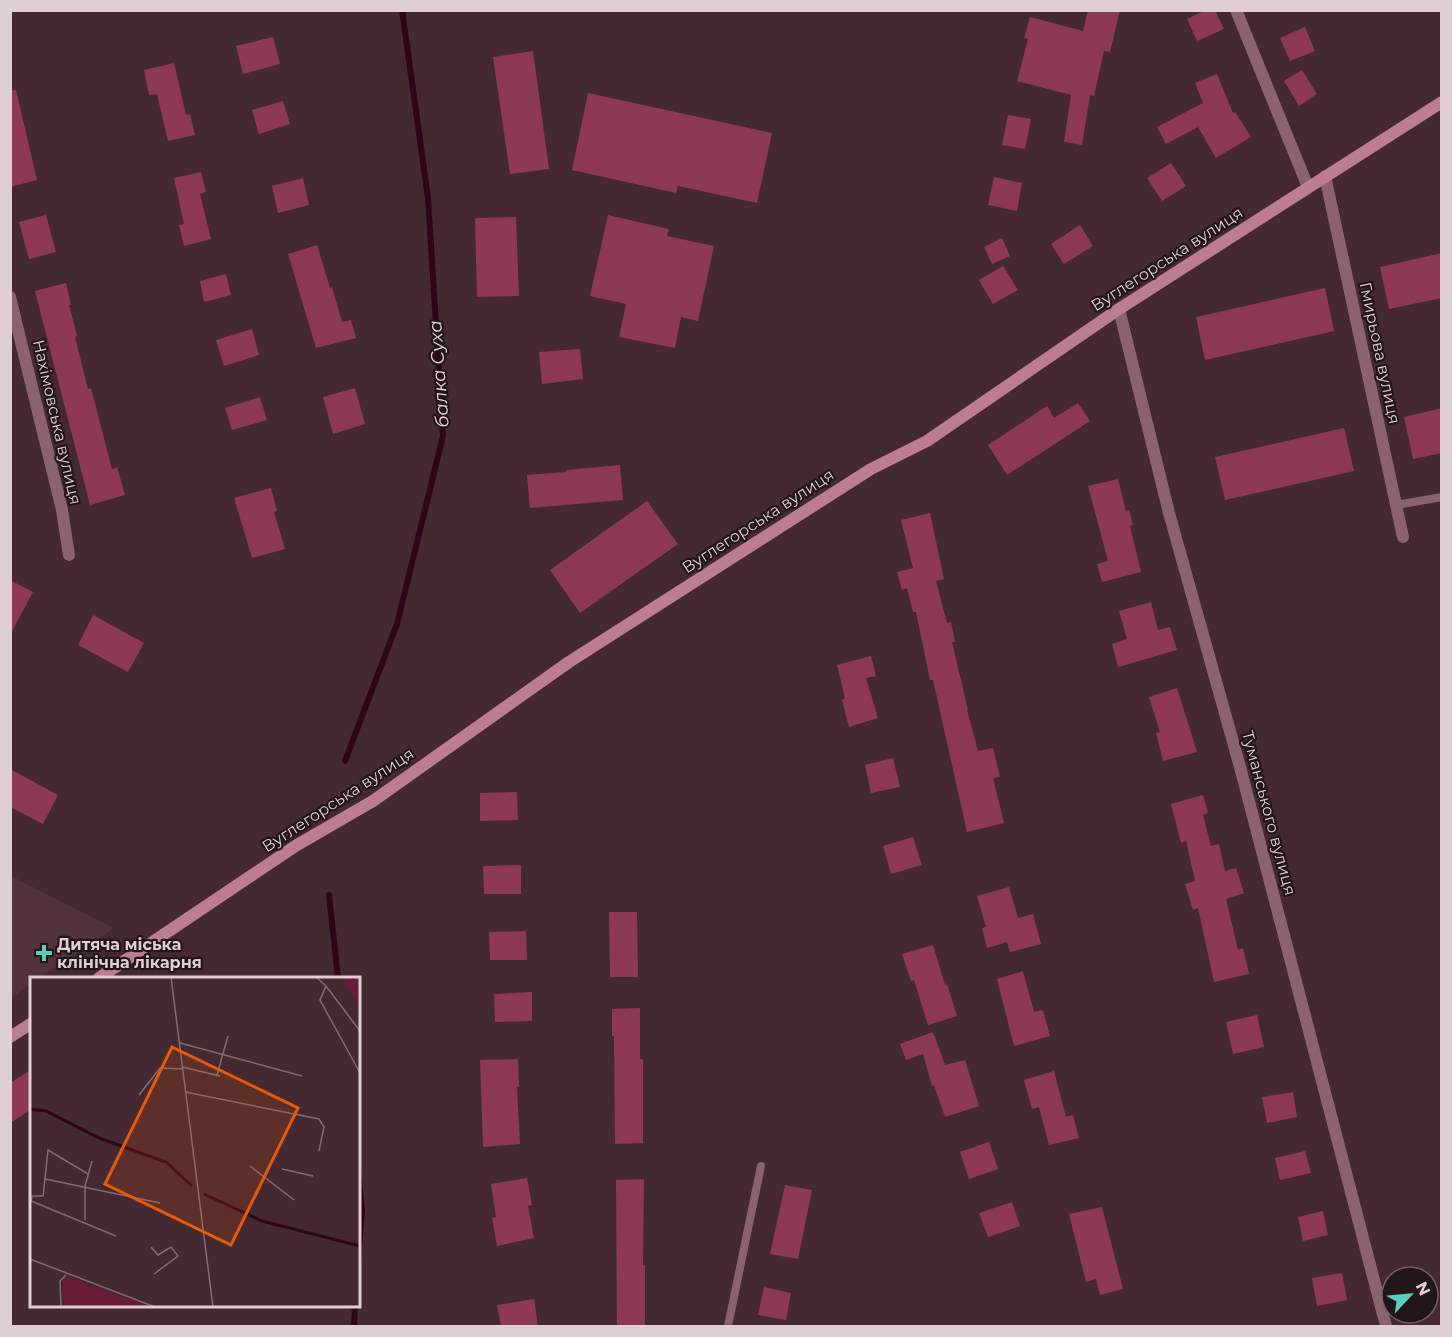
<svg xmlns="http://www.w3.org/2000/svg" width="1452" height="1337" viewBox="0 0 1452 1337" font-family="Montserrat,sans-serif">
  <rect width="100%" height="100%" fill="#442931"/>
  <path fill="#54323c" d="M 11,876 L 114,928 L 39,978 L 32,978 L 31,984 L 11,998 Z"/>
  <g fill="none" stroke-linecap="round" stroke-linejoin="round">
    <path stroke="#300516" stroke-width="6" d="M 345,761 L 397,624 L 443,436 L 428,198 L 402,10
      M 329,895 L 338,978
      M 358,1172 L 362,1210 L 358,1262
      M 354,1326 L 355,1306"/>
  </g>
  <path fill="#8d3956" d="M 1088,10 L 1120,10 L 1110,52 L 1104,51 L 1094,96 L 1090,95 L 1082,145 L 1064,142 L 1071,95 L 1017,81 L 1028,39 L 1024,38 L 1030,17 L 1083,31 Z
    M 1206,10 L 1215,10 L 1224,29 L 1197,41 L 1187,19 Z
    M 1305,27 L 1315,51 L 1290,61 L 1280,38 Z
    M 273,37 L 280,64 L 243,74 L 236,46 Z
    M 533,51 L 549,169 L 510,174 L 493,57 Z
    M 174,63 L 186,115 L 190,114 L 195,135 L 168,141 L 157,94 L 149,95 L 144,70 Z
    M 1302,70 L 1317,94 L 1299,106 L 1284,81 Z
    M 1217,74 L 1233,113 L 1235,112 L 1251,137 L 1216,158 L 1198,127 L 1166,144 L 1157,127 L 1203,103 L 1195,83 Z
    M 16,90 L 37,180 L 10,187 L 10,91 Z
    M 588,93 L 772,133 L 757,203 L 678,186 L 676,193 L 572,170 Z
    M 283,101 L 290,124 L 259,134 L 252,110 Z
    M 1008,115 L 1031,119 L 1025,149 L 1002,145 Z
    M 1171,163 L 1186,186 L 1162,201 L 1147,178 Z
    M 201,172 L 206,192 L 200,194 L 211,239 L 184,246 L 179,225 L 184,224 L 174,178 Z
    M 994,177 L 1022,183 L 1017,211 L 988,205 Z
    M 303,178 L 309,205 L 278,213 L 272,186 Z
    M 46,215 L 56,252 L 29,259 L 19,222 Z
    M 608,215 L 669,229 L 667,236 L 714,246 L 698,321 L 681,317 L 675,348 L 619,337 L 626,304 L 590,296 Z
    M 516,217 L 519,296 L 477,297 L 475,218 Z
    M 1080,225 L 1093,246 L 1064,264 L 1051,244 Z
    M 1002,238 L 1010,256 L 992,264 L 984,247 Z
    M 317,245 L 330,288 L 332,287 L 342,322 L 351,320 L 356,338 L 316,348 L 288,254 Z
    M 1442,253 L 1442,298 L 1389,309 L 1380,267 Z
    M 1003,266 L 1018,290 L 993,304 L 979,280 Z
    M 226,274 L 231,295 L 204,302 L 200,281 Z
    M 66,283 L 71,305 L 69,305 L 77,336 L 75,337 L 88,389 L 91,388 L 112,469 L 117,467 L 125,495 L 90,505 L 35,291 Z
    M 1325,288 L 1334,331 L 1205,360 L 1196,317 Z
    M 252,329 L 259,355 L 224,366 L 216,340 Z
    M 580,349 L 583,379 L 542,384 L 539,352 Z
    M 355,388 L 365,424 L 333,434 L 323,397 Z
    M 260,397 L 267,420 L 232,430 L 225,408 Z
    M 1078,403 L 1090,421 L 1007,475 L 988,445 L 1047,406 L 1054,418 Z
    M 1442,408 L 1442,453 L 1413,459 L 1404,417 Z
    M 1344,428 L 1354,471 L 1225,500 L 1215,457 Z
    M 620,465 L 623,500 L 530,508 L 527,475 L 566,472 L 566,470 Z
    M 1118,479 L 1126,511 L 1129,510 L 1133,525 L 1130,526 L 1141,572 L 1102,582 L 1097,564 L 1108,561 L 1088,486 Z
    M 271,488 L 277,511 L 274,512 L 285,549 L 252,558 L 234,498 Z
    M 647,501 L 678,544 L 580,613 L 550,570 Z
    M 930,513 L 944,579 L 936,581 L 947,623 L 951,622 L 955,642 L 952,642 L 968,710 L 967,710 L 978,751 L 993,748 L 1000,777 L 993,778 L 1004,823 L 967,832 L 933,680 L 930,680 L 916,612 L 913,612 L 907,588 L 902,590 L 897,572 L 913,568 L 901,520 Z
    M 10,580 L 33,592 L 10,635 Z
    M 1151,602 L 1158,630 L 1170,627 L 1177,650 L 1118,667 L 1112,644 L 1127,639 L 1119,611 Z
    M 93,615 L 144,643 L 128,672 L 78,645 Z
    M 871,656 L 876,676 L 866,678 L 878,718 L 849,727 L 842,700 L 845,698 L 837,665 Z
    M 1177,688 L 1197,752 L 1163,761 L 1156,733 L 1160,732 L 1149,697 Z
    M 893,758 L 900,787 L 871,793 L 865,765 Z
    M 10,769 L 58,795 L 43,824 L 10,807 Z
    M 517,792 L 518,820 L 480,821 L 480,793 Z
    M 1203,795 L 1208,813 L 1203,815 L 1211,846 L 1219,844 L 1225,871 L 1236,868 L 1244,893 L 1226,899 L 1238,950 L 1243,948 L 1249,974 L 1214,982 L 1198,908 L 1193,910 L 1185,884 L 1195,881 L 1186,841 L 1181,843 L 1171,804 Z
    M 913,837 L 922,865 L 891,874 L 883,846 Z
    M 521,865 L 521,894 L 484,894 L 483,866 Z
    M 1009,887 L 1018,918 L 1033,914 L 1041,944 L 1010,952 L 1007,942 L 987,948 L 982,928 L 986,927 L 977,896 Z
    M 609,912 L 637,912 L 638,977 L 610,977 Z
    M 526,931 L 527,960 L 490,960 L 489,932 Z
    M 933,945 L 945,985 L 947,984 L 957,1016 L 928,1025 L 914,980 L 911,981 L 902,954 Z
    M 1023,971 L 1034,1012 L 1043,1010 L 1050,1036 L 1014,1046 L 997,979 Z
    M 532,992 L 532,1021 L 495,1022 L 494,994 Z
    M 640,1008 L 640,1059 L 643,1059 L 643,1143 L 615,1144 L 614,1036 L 612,1036 L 612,1009 Z
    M 1257,1015 L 1264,1047 L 1233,1054 L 1226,1022 Z
    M 933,1032 L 945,1065 L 965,1060 L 979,1106 L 945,1117 L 934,1085 L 932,1086 L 923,1054 L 906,1060 L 900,1044 Z
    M 518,1059 L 519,1087 L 517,1087 L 520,1144 L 483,1147 L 480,1060 Z
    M 32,1069 L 32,1109 L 10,1123 L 10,1083 Z
    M 1054,1071 L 1066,1117 L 1073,1115 L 1079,1138 L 1049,1145 L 1039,1107 L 1032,1109 L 1024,1080 Z
    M 1293,1092 L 1297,1117 L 1267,1123 L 1262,1097 Z
    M 989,1142 L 998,1169 L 969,1179 L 960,1152 Z
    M 1305,1151 L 1311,1173 L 1280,1180 L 1275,1158 Z
    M 527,1178 L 532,1205 L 528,1206 L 534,1238 L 497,1246 L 492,1218 L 496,1217 L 491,1184 Z
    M 644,1179 L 643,1265 L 645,1265 L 645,1326 L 617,1326 L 616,1180 Z
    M 785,1185 L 812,1190 L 798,1259 L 770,1254 Z
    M 1012,1202 L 1020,1226 L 988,1237 L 979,1213 Z
    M 1102,1207 L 1123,1289 L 1100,1295 L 1096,1279 L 1086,1282 L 1069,1214 Z
    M 1323,1211 L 1328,1235 L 1303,1241 L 1298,1217 Z
    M 1342,1273 L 1347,1300 L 1317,1306 L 1312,1278 Z
    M 764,1287 L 791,1293 L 786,1320 L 758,1315 Z
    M 534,1299 L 538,1326 L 501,1326 L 497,1305 Z"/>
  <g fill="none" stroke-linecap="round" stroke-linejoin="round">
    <path stroke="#8b636e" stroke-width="8" d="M 1396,505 L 1442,497
      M 728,1326 L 761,1166"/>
    <path stroke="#8b636e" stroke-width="12" d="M 1236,10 L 1308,187
      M 1325,176 L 1403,537
      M 10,297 L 62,510 L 69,555
      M 1119,309 L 1169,513 L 1240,767 L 1386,1326"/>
    <path stroke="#bc7d8f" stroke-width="12" d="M 99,978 L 297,845 L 373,801 L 569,662 L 871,469 L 927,441 L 1119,309 L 1442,102
      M 10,1037 L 32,1023"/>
  </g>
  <path fill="#5bcebb" stroke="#23161a" stroke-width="2" d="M41 944h6v6h6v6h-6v6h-6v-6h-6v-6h6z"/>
  <g text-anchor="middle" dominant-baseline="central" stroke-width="4.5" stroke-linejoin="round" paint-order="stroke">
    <g font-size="16" fill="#dfced2" stroke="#23161a">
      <text transform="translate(1167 259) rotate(-33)">Вуглегорська вулиця</text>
      <text transform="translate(1380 353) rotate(78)">Гмирьова вулиця</text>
      <text transform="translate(57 422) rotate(77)">Нахімовська вулиця</text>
      <text transform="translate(758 521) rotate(-33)">Вуглегорська вулиця</text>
      <text transform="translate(338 800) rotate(-33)">Вуглегорська вулиця</text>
      <text transform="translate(1269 813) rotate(75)">Туманського вулиця</text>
    </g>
    <g font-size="16" font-weight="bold" fill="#dfced2" stroke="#23161a" text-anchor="start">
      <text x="57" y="944">Дитяча міська<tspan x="57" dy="18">клінічна лікарня</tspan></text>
    </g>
    <g font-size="18" font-style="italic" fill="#f0d6dc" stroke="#23161a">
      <text transform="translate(439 374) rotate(-94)">балка Суха</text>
    </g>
  </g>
  <g transform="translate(30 977)">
    <rect width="330" height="330" fill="#442931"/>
    <path d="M 312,0 L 330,0 L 330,31 ZM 37,300 L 121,330 L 34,330 L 32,305 Z" fill="#691b39"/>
    <path fill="none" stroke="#300516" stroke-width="3" d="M 0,132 L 16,134 L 69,161 L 136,185 L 162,209M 174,217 L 232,244 L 330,269"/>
    <path fill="none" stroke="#826b71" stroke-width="1.5" d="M 141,0 L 183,330M 286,0 L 296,9 L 290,23 L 330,96M 296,9 L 330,54M 150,66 L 272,99M 152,90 L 190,99M 187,98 L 198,59M 155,115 L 289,142 L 294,150 L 289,174M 109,118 L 130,91 L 153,92M 220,189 L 264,223M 252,192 L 283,199M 15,202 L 18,173 L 58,197M 0,219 L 13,219 L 15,202 L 130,226M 2,220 L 1,224 L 86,259M 55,243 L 55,209 L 62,184M 121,270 L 128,278 L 141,270 L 148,279 L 124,297M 0,282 L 125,330M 31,330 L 30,304 L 36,298"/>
    <path fill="#e8590c" fill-opacity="0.15" stroke="#e8590c" stroke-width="3" d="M 142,70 L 268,131 L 201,268 L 75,207 Z"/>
    <rect width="330" height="330" fill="none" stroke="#dfced2" stroke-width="3"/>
  </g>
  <rect width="1452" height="1337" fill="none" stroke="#dfced2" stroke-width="24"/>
  <g transform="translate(1410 1295) rotate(64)"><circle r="28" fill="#23161a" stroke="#6e6064" stroke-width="1.5"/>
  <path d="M0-4.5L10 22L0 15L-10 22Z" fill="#5bcebb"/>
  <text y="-9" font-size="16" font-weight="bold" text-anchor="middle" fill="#dfced2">N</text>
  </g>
</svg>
